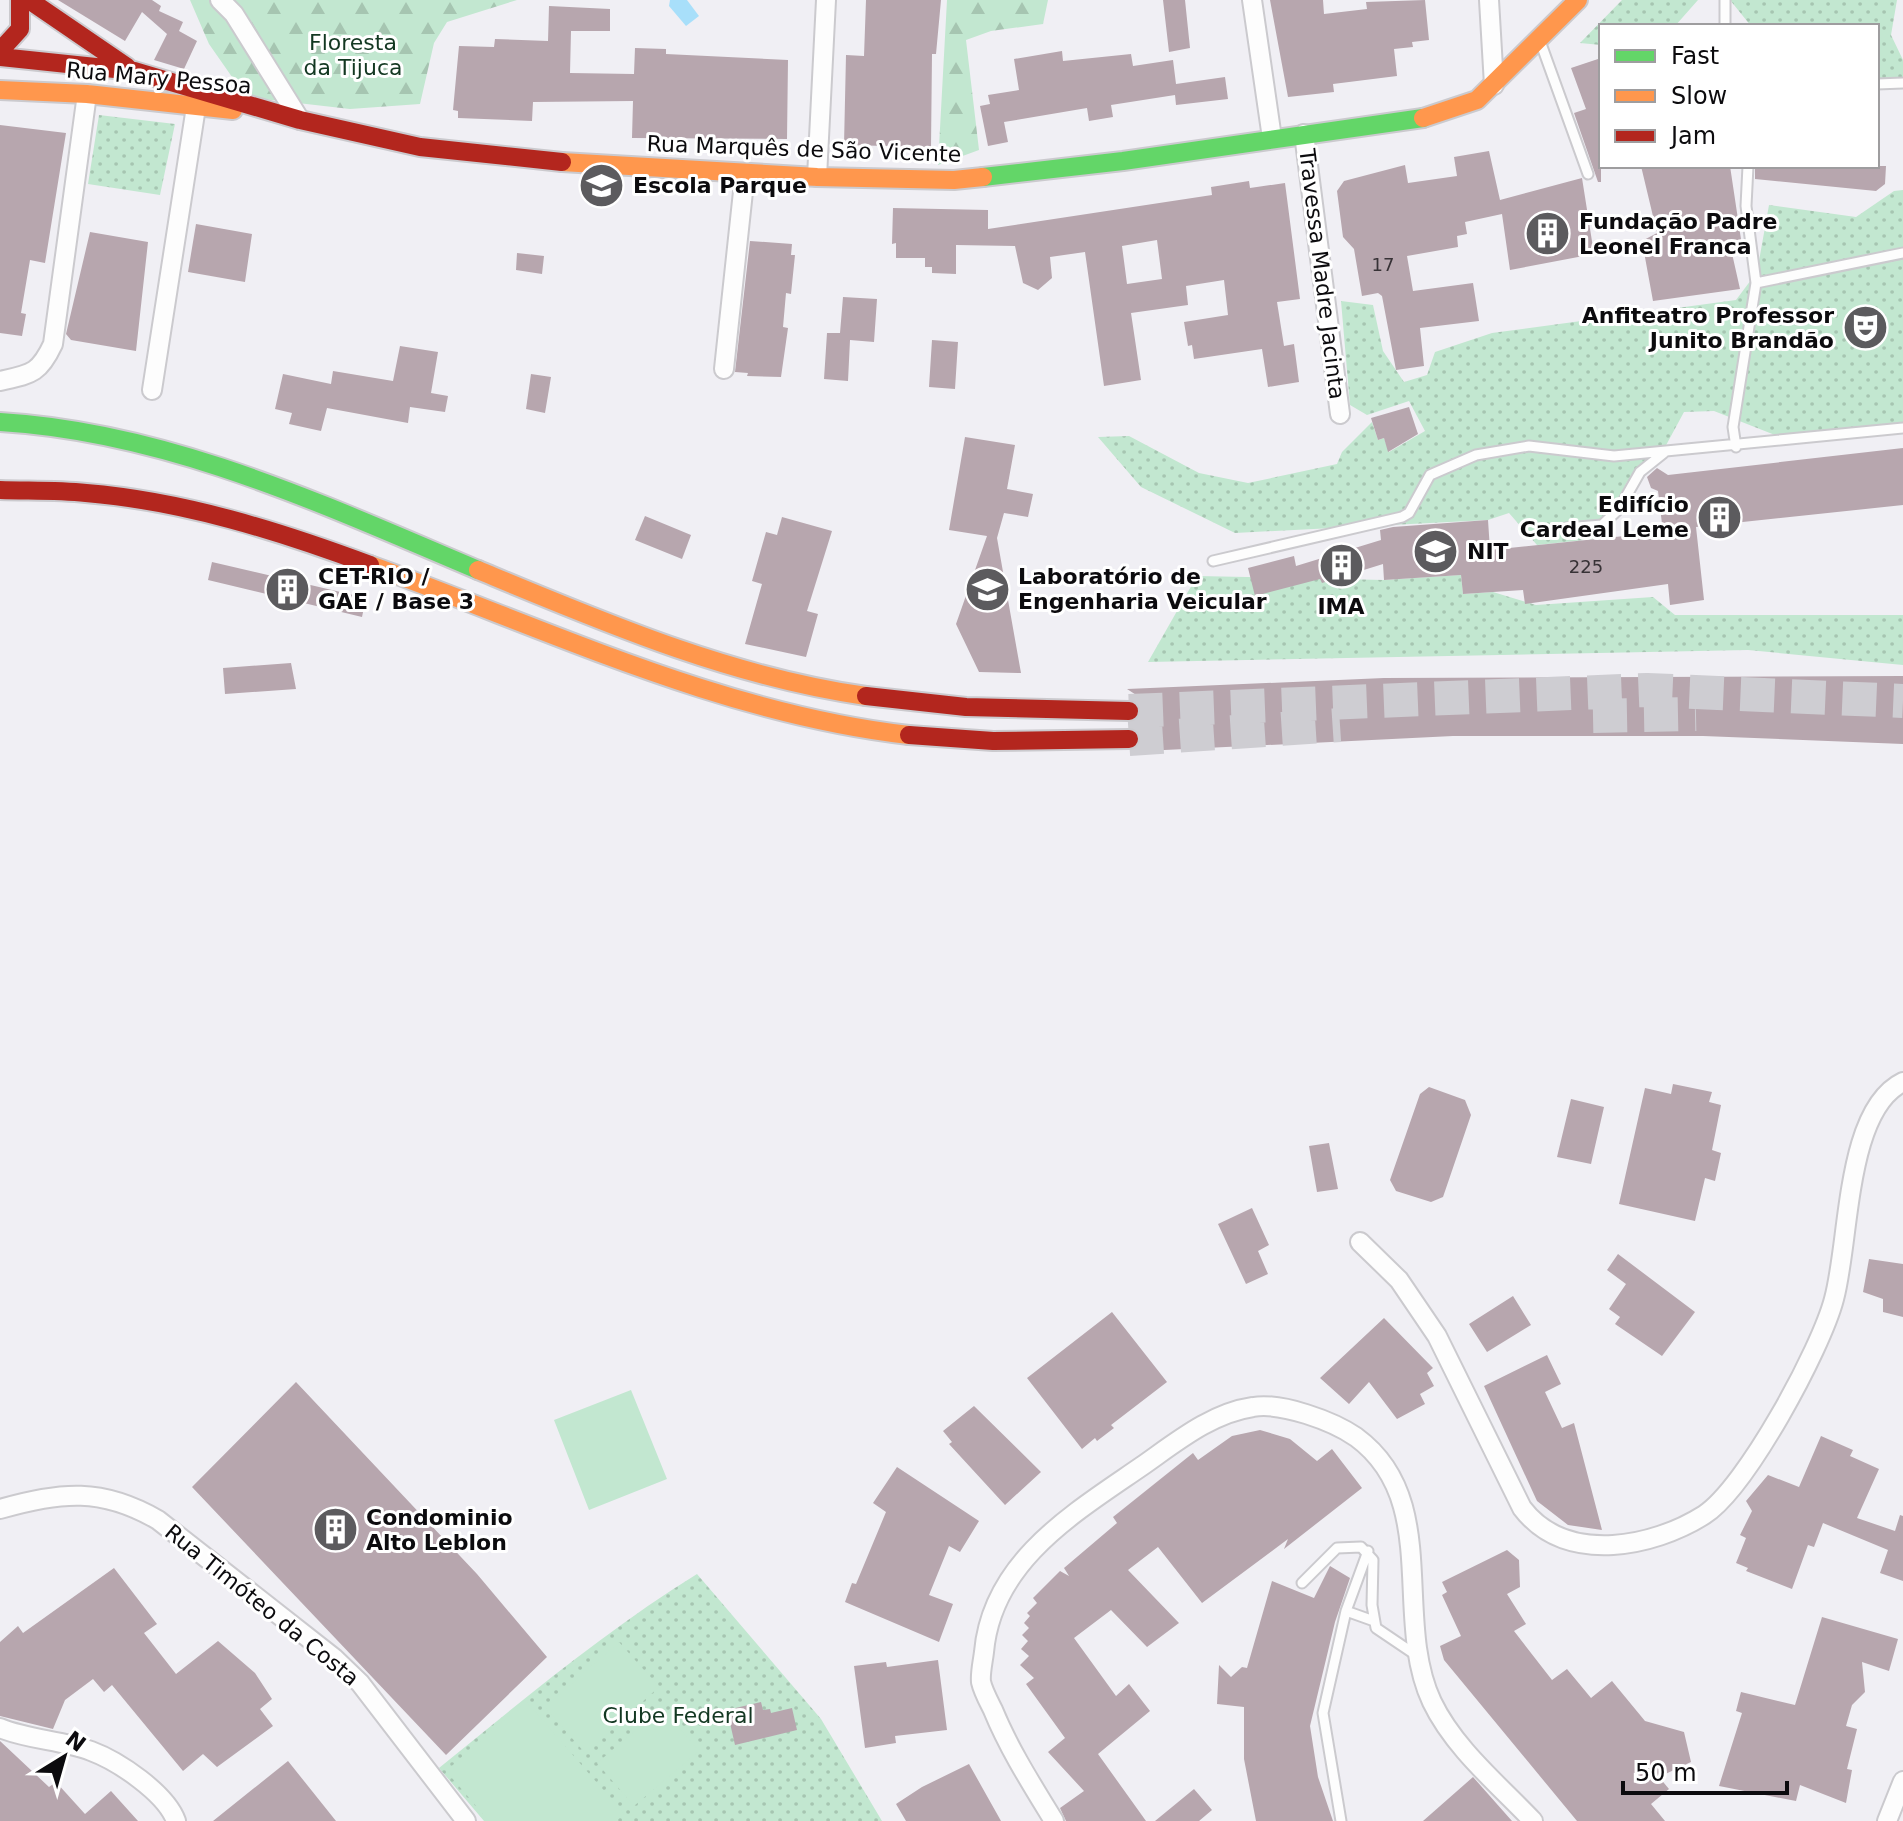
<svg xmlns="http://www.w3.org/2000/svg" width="1903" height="1821" viewBox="0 0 1903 1821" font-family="'DejaVu Sans',sans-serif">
  <defs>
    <pattern id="forest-firs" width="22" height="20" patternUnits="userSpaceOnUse" patternTransform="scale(2)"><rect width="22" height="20" fill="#c2e7d0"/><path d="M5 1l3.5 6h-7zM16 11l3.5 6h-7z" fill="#a6c5b1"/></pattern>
    <pattern id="park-dots" width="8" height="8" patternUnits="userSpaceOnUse" patternTransform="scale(2)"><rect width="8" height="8" fill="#c2e7d0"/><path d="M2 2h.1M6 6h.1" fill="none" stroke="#a6c5b1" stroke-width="1.8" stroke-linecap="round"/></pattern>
  </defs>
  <rect width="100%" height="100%" fill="#f0eff4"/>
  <path fill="url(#forest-firs)" d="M 190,0 L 517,0 L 447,22 L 434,43 L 420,104 L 350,109 L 246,97 L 209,44 Z
    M 947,0 L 1048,0 L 1043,24 L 991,31 L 966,40 L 979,150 L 938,165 Z"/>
  <path fill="url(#park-dots)" d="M 1622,0 L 1698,0 L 1675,26 L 1601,26 L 1601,45 L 1580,43 Z
    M 1730,0 L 1897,0 L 1891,35 L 1903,60 L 1903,79 L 1877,81 L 1877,26 L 1751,26 Z
    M 99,115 L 175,124 L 160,195 L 88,184 Z
    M 1903,190 L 1903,422 L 1780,437 L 1714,411 L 1684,412 L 1664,449 L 1627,482 L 1614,509 L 1598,522 L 1594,539 L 1537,545 L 1509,513 L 1488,520 L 1235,533 L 1141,487 L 1098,437 L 1129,436 L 1199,473 L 1248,483 L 1337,464 L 1342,452 L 1372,422 L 1378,440 L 1384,438 L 1389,452 L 1425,431 L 1409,401 L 1367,415 L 1350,405 L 1341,301 L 1373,305 L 1383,351 L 1404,382 L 1427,375 L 1435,352 L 1492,333 L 1736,300 L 1757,272 L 1769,205 L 1856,217 L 1894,191 Z
    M 1461,575 L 1463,594 L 1493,592 L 1536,605 L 1653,597 L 1675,615 L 1903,615 L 1903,665 L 1748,650 L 1148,662 L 1197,576 L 1384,580 Z
    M 697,1574 L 821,1719 L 882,1821 L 484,1821 L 439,1768 C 523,1700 605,1631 697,1574 Z"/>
  <path fill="#c2e7d0" d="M 631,1390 L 667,1479 L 589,1510 L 554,1420 Z
    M 619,1642 L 659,1687 L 585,1753 L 545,1707 Z
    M 526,1701 L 624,1814 L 616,1821 L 489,1821 L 446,1771 Z
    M 662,1708 L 699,1751 L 634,1806 L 597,1763 Z"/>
  <path fill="#a8dffa" d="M 670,0 L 687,0 L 699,16 L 686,26 L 669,6 Z"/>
  <path fill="#b7a6ae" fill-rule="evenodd" d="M 58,0 L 152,0 L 161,6 L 159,11 L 183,22 L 179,31 L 197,41 L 184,69 L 154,60 L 167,34 L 142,12 L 125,41 Z
    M 866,0 L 941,0 L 936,54 L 932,54 L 931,147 L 844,145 L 846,55 L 864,56 Z
    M 1163,0 L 1185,0 L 1190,48 L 1169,52 Z
    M 1270,0 L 1323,0 L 1324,14 L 1367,9 L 1366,2 L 1425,0 L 1429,40 L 1412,42 L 1413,47 L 1394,49 L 1397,76 L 1333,84 L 1334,92 L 1288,97 Z
    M 549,6 L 610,9 L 610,31 L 571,31 L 570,73 L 634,74 L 635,48 L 666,49 L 666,54 L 788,60 L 787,139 L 632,138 L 633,101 L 533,102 L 532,121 L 458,118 L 458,111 L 453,110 L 459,46 L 494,47 L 495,39 L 548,41 Z
    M 1062,51 L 1063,61 L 1131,54 L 1133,66 L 1173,60 L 1176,84 L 1225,77 L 1228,99 L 1176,105 L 1175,95 L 1111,105 L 1113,117 L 1089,121 L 1087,108 L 1004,122 L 1008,142 L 988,146 L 980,106 L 990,104 L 988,95 L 1019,90 L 1014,59 Z
    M 1601,58 L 1601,182 L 1598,182 L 1574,113 L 1586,109 L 1571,68 Z
    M 0,125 L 66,133 L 45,263 L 30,260 L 21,313 L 26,314 L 22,336 L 0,333 Z
    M 1489,151 L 1500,200 L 1582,178 L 1594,254 L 1510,270 L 1502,214 L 1465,222 L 1467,234 L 1457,236 L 1458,247 L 1407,256 L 1413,291 L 1473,283 L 1479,321 L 1420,328 L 1424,366 L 1396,370 L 1382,296 L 1378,293 L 1362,296 L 1354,249 L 1343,237 L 1337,191 L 1344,181 L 1405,165 L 1408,183 L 1457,176 L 1454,157 Z
    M 1641,166 L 1730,166 L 1742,246 L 1731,249 L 1740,289 L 1653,301 L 1642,241 L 1657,233 Z
    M 1755,166 L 1886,166 L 1885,184 L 1876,191 L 1755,179 Z
    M 1249,181 L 1250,188 L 1285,183 L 1300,299 L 1277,302 L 1284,346 L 1294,344 L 1299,382 L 1268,387 L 1262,349 L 1194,359 L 1192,345 L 1188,346 L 1184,322 L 1228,315 L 1224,280 L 1186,286 L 1188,305 L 1131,313 L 1141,380 L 1104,386 L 1085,252 L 1050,257 L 1052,278 L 1038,290 L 1023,283 L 1015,246 L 956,245 L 956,274 L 932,273 L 932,267 L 925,267 L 925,258 L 896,258 L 896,243 L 892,244 L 893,208 L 988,210 L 988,229 L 1212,195 L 1211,187 ZM 1157,240 L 1162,279 L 1127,284 L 1122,246 Z
    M 196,224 L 252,234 L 245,282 L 188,272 Z
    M 90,232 L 148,242 L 136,351 L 71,340 L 66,334 Z
    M 750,241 L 792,244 L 791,255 L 795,255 L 791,294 L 786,293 L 783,327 L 788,328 L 781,377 L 747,376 L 748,373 L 735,372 Z
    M 517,253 L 544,256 L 542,274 L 516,270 Z
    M 843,297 L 877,299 L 874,342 L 850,340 L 848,381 L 824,379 L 827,333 L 840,333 Z
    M 932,340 L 958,342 L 955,389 L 929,387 Z
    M 400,346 L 438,352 L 431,393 L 448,396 L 445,412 L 410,407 L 408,423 L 327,408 L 321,431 L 289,424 L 292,413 L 275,409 L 283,374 L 331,384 L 333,371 L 393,381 Z
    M 531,374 L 551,377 L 545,413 L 526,409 Z
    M 1409,407 L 1418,434 L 1388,452 L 1384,438 L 1378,440 L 1371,418 Z
    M 965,437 L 1015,445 L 1007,489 L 1033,494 L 1028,517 L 1004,513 L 997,538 L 1021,673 L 979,672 L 956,624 L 987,536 L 949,530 Z
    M 1903,448 L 1903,505 L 1696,527 L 1704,600 L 1670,605 L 1668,584 L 1525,604 L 1523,590 L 1463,594 L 1461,575 L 1384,580 L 1383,564 L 1322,583 L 1320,579 L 1255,596 L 1248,568 L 1294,556 L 1296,566 L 1381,540 L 1380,530 L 1393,527 L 1488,520 L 1490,550 L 1663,532 L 1658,491 L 1651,488 L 1647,477 L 1657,468 L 1668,475 Z
    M 645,516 L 691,535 L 682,559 L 635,540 Z
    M 782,517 L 832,531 L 807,611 L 818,614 L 806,657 L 745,644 L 762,584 L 752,581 L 766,532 L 777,535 Z
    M 212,562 L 366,598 L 362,617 L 208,580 Z
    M 291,663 L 296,689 L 225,694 L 223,668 Z
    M 1903,676 L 1903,744 L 1703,736 L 1453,736 L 1144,751 L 1149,739 L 1142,725 L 1149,712 L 1147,702 L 1127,689 L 1384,678 Z
    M 1673,1084 L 1712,1092 L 1709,1102 L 1721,1105 L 1712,1150 L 1721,1153 L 1715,1181 L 1705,1178 L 1695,1221 L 1619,1204 L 1645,1088 L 1671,1094 Z
    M 1429,1087 L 1465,1100 L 1471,1115 L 1443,1197 L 1431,1202 L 1396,1191 L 1390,1180 L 1420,1094 Z
    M 1571,1099 L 1604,1107 L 1591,1164 L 1557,1157 Z
    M 1329,1143 L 1338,1189 L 1317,1192 L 1309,1146 Z
    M 1252,1208 L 1269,1245 L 1258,1251 L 1268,1274 L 1246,1284 L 1218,1224 Z
    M 1618,1254 L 1695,1312 L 1662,1356 L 1615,1324 L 1620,1317 L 1609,1309 L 1626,1284 L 1607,1270 Z
    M 1869,1259 L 1903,1264 L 1903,1317 L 1883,1312 L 1883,1299 L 1863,1292 Z
    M 1513,1296 L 1531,1325 L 1487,1352 L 1469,1324 Z
    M 1112,1312 L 1167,1382 L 1111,1425 L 1114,1428 L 1097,1441 L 1095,1438 L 1082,1449 L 1027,1378 Z
    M 1384,1318 L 1433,1368 L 1427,1373 L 1434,1386 L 1420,1394 L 1425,1404 L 1397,1419 L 1369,1382 L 1349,1404 L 1320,1378 Z
    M 1547,1355 L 1561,1384 L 1545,1392 L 1562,1428 L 1574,1423 L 1602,1530 L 1568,1525 L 1537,1501 L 1484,1386 Z
    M 296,1382 L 477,1574 L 547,1657 L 446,1755 L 192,1487 Z
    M 974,1406 L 1041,1472 L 1005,1505 L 949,1444 L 952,1442 L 943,1431 Z
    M 1260,1430 L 1290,1439 L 1317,1461 L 1332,1449 L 1362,1488 L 1284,1549 L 1288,1539 L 1202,1603 L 1158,1547 L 1128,1570 L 1179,1623 L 1147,1647 L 1111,1610 L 1074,1638 L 1116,1696 L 1129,1684 L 1150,1711 L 1098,1754 L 1146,1821 L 1066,1821 L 1060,1808 L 1084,1791 L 1048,1752 L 1065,1738 L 1026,1684 L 1034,1678 L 1020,1665 L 1029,1656 L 1021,1649 L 1028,1641 L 1022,1635 L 1029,1628 L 1024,1623 L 1030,1616 L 1027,1613 L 1037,1603 L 1033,1598 L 1060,1571 L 1069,1576 L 1064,1568 L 1117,1523 L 1113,1517 L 1193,1453 L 1198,1460 L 1232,1436 Z
    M 1821,1436 L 1853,1450 L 1850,1456 L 1879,1469 L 1857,1518 L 1895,1531 L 1900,1515 L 1903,1516 L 1903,1581 L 1880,1573 L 1888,1550 L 1823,1523 L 1814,1547 L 1808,1545 L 1792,1589 L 1746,1571 L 1748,1568 L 1736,1563 L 1746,1538 L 1740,1535 L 1752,1511 L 1746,1501 L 1768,1475 L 1799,1487 Z
    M 897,1467 L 979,1521 L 960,1552 L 949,1546 L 929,1595 L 953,1604 L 939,1642 L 845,1602 L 852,1583 L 856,1584 L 886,1512 L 873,1503 Z
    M 1507,1550 L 1519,1560 L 1520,1587 L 1507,1594 L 1526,1624 L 1514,1631 L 1552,1680 L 1567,1669 L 1591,1698 L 1612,1681 L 1645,1721 L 1684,1732 L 1691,1762 L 1659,1777 L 1669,1789 L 1651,1804 L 1665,1821 L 1577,1821 L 1444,1660 L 1440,1646 L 1461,1636 L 1442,1595 L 1447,1592 L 1442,1582 Z
    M 1330,1566 L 1350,1578 L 1335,1622 L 1310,1726 L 1318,1777 L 1333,1821 L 1256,1821 L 1244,1759 L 1244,1707 L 1217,1704 L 1219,1665 L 1231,1677 L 1242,1667 L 1247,1668 L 1272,1581 L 1314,1598 Z
    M 114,1568 L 157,1624 L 144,1633 L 176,1674 L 218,1641 L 255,1673 L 272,1699 L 260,1709 L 273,1726 L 217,1767 L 203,1754 L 183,1771 L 112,1685 L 104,1692 L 93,1679 L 65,1700 L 53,1729 L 0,1716 L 0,1642 L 18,1626 L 23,1633 Z
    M 1822,1617 L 1898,1639 L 1889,1671 L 1862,1662 L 1865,1692 L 1852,1705 L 1846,1726 L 1857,1729 L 1847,1769 L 1852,1770 L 1846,1803 L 1800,1785 L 1796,1801 L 1719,1786 L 1742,1713 L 1736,1711 L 1741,1692 L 1795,1705 Z
    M 938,1660 L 947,1730 L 895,1736 L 896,1743 L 865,1748 L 854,1666 L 886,1662 L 887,1667 Z
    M 761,1702 L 763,1710 L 770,1709 L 771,1713 L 792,1708 L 797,1730 L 735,1745 L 727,1710 Z
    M 0,1741 L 49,1787 L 56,1782 L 85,1814 L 111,1791 L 138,1821 L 0,1821 Z
    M 288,1761 L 336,1821 L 213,1821 Z
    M 969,1764 L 1001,1821 L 906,1821 L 896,1804 L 922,1787 Z
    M 1473,1777 L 1512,1821 L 1423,1821 Z
    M 1194,1789 L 1212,1810 L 1199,1821 L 1155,1821 Z"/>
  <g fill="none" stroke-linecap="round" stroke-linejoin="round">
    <path stroke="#cecdd2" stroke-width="34" stroke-dasharray="34 17" stroke-linecap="butt" d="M 1129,711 L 1647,690 L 1903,701
      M 1593,716 L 1696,714
      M 1129,739 L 1340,725"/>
    <defs>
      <path id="lane" d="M 1725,0 L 1725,26
        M 1540,41 L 1588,174
        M 1877,84 L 1903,83
        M 1756,283 L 1903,253
        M 1736,447 L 1733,427 L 1756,283 L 1746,206 L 1748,166
        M 1566,528 L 1602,525 L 1619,509 L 1640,472 L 1665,452
        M 1213,561 L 1402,517 L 1409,513 L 1430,475 L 1476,455 L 1529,446 L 1614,456 L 1903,428
        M 1302,1583 L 1337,1548 L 1361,1547 L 1373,1560 L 1372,1605 L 1376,1628 L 1416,1655
        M 1346,1611 L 1374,1621
        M 1341,1821 L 1323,1713 L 1346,1611 L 1368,1551"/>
      <path id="street" d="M 220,0 L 234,14 L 300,120
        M 1252,0 L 1272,138
        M 1489,0 L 1494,85
        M 1304,134 L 1340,414
        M 817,177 L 826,0
        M 724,369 L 745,173
        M 0,381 C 31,374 39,374 53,344 L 87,94
        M 152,390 L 196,107
        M 1360,1242 L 1399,1280 L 1437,1336 L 1522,1508 C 1544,1537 1577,1547 1613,1545 C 1644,1543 1677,1532 1704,1515 C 1746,1488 1821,1349 1834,1299 C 1850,1241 1845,1110 1903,1082
        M 0,1509 C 62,1492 101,1487 158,1520 L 334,1658 L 360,1683 L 466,1821
        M 0,1728 C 29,1740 62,1740 91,1751 C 118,1761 166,1793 176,1821
        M 1054,1821 C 1032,1785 1009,1749 993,1710 C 989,1702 983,1691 981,1682 C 980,1673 983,1661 984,1652 C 992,1561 1074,1513 1142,1466 C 1175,1443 1211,1413 1253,1407 C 1281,1402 1333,1421 1356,1437 C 1442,1500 1392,1617 1432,1702 C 1454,1748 1498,1784 1533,1821
        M 1887,1821 L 1903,1781"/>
      <path id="fast" d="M 983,177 L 1123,161 L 1423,118
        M 0,422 C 169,432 324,505 478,570"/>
      <path id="slow" d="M 0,90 L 87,94 L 233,110
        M 1423,118 L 1477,100 L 1578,0
        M 562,162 L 817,177 L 954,180 L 983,177
        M 370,565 C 545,628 722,714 909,735
        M 478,570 C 603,622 731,677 866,696"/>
      <path id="jam" d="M 29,0 L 127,67
        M 0,51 L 20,29 L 20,0
        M 0,57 L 134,71 L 300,120 L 420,147 L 562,162
        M 0,490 C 28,491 57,490 86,493 C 183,501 279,531 370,565
        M 866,696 L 966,707 L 1129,711
        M 909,735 L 993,741 L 1129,739"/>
    </defs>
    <use href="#lane" stroke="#cbcace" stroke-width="13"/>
    <use href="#street" stroke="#cbcace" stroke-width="22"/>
    <use href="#fast" stroke="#cbcace" stroke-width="22"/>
    <use href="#slow" stroke="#cbcace" stroke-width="22"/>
    <use href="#jam" stroke="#cbcace" stroke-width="22"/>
    <use href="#lane" stroke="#fdfdfd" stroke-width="9"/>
    <use href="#street" stroke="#fdfdfd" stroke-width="18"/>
    <use href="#fast" stroke="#63d668" stroke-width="18"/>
    <use href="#slow" stroke="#ff974d" stroke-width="18"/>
    <use href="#jam" stroke="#b3261e" stroke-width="18"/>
  </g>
  <defs>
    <symbol id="school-disc" viewBox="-11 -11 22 22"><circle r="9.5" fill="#5c5b5e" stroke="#fff"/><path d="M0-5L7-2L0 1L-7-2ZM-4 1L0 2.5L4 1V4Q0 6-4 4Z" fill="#fff"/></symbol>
    <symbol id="building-disc" viewBox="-11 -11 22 22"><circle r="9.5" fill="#5c5b5e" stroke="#fff"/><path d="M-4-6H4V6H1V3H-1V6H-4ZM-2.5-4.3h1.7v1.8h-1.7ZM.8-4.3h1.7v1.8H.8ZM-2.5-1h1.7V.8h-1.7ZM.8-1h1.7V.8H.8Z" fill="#fff"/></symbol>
    <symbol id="theatre-disc" viewBox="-11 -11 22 22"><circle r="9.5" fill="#5c5b5e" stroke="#fff"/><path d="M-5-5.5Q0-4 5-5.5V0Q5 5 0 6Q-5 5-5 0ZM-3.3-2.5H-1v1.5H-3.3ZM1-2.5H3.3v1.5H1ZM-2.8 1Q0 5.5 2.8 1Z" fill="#fff"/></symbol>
    <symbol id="university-disc" viewBox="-11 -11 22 22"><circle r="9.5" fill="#5c5b5e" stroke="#fff"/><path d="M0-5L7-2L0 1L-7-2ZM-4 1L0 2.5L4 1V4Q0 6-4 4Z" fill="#fff"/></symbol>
  </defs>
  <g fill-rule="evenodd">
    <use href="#school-disc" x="576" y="160" width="51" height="51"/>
    <use href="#building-disc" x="1522" y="208" width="51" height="51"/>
    <use href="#theatre-disc" x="1840" y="302" width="51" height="51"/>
    <use href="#building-disc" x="1694" y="492" width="51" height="51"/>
    <use href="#university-disc" x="1410" y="526" width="51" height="51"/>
    <use href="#building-disc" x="1316" y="540" width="51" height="51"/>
    <use href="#building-disc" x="262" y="564" width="51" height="51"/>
    <use href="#university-disc" x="962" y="564" width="51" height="51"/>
    <use href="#building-disc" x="310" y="1504" width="51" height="51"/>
  </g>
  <g text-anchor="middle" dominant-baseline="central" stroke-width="6" stroke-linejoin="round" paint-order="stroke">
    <g font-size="18" fill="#373236">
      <text x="1383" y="264">17</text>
      <text x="1586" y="566">225</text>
    </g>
    <g font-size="22" fill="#133822" stroke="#fff">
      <text x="353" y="42">Floresta<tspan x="353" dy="25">da Tijuca</tspan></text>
      <text x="678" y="1715">Clube Federal</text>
    </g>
    <g font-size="22" fill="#0c0b0e" stroke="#fff">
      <text transform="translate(159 78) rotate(5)">Rua Mary Pessoa</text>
      <text transform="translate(804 149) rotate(2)">Rua Marquês de São Vicente</text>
      <text transform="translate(1322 274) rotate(83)">Travessa Madre Jacinta</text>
      <text transform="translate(262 1605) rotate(39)">Rua Timóteo da Costa</text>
    </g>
    <g font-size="22" font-weight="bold" fill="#0c0b0e" stroke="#fff" text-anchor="start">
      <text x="633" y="185">Escola Parque</text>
      <text x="1579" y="221">Fundação Padre<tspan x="1579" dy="25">Leonel Franca</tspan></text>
      <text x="1834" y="315" text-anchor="end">Anfiteatro Professor<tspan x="1834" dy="25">Junito Brandão</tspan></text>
      <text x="1689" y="504" text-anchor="end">Edifício<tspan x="1689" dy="25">Cardeal Leme</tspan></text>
      <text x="1467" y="551">NIT</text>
      <text x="318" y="576">CET-RIO /<tspan x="318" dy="25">GAE / Base 3</tspan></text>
      <text x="1018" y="576">Laboratório de<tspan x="1018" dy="25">Engenharia Veicular</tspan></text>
      <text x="1341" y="606" text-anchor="middle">IMA</text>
      <text x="366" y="1517">Condominio<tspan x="366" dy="25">Alto Leblon</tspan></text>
    </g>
  </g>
  <rect x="1599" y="24" width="280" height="144" fill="#ffffff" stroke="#9e9d9f" stroke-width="2"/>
  <rect x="1615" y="50" width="40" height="12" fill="#63d668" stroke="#9e9d9f" stroke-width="2"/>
  <text x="1671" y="64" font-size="24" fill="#0c0b0e">Fast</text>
  <rect x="1615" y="90" width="40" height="12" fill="#ff974d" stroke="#9e9d9f" stroke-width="2"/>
  <text x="1671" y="104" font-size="24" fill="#0c0b0e">Slow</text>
  <rect x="1615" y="130" width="40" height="12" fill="#b3261e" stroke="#9e9d9f" stroke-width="2"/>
  <text x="1671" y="144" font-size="24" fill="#0c0b0e">Jam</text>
  <g transform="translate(64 1757) rotate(37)" stroke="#ffffff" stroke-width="6" paint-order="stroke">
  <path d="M0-6L14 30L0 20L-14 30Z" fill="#0c0b0e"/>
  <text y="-12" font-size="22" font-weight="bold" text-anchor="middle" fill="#0c0b0e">N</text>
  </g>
  <path d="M1623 1781v12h164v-12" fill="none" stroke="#0c0b0e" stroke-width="4"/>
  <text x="1635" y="1781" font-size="24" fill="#0c0b0e" stroke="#ffffff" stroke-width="6" paint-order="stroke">50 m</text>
</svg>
